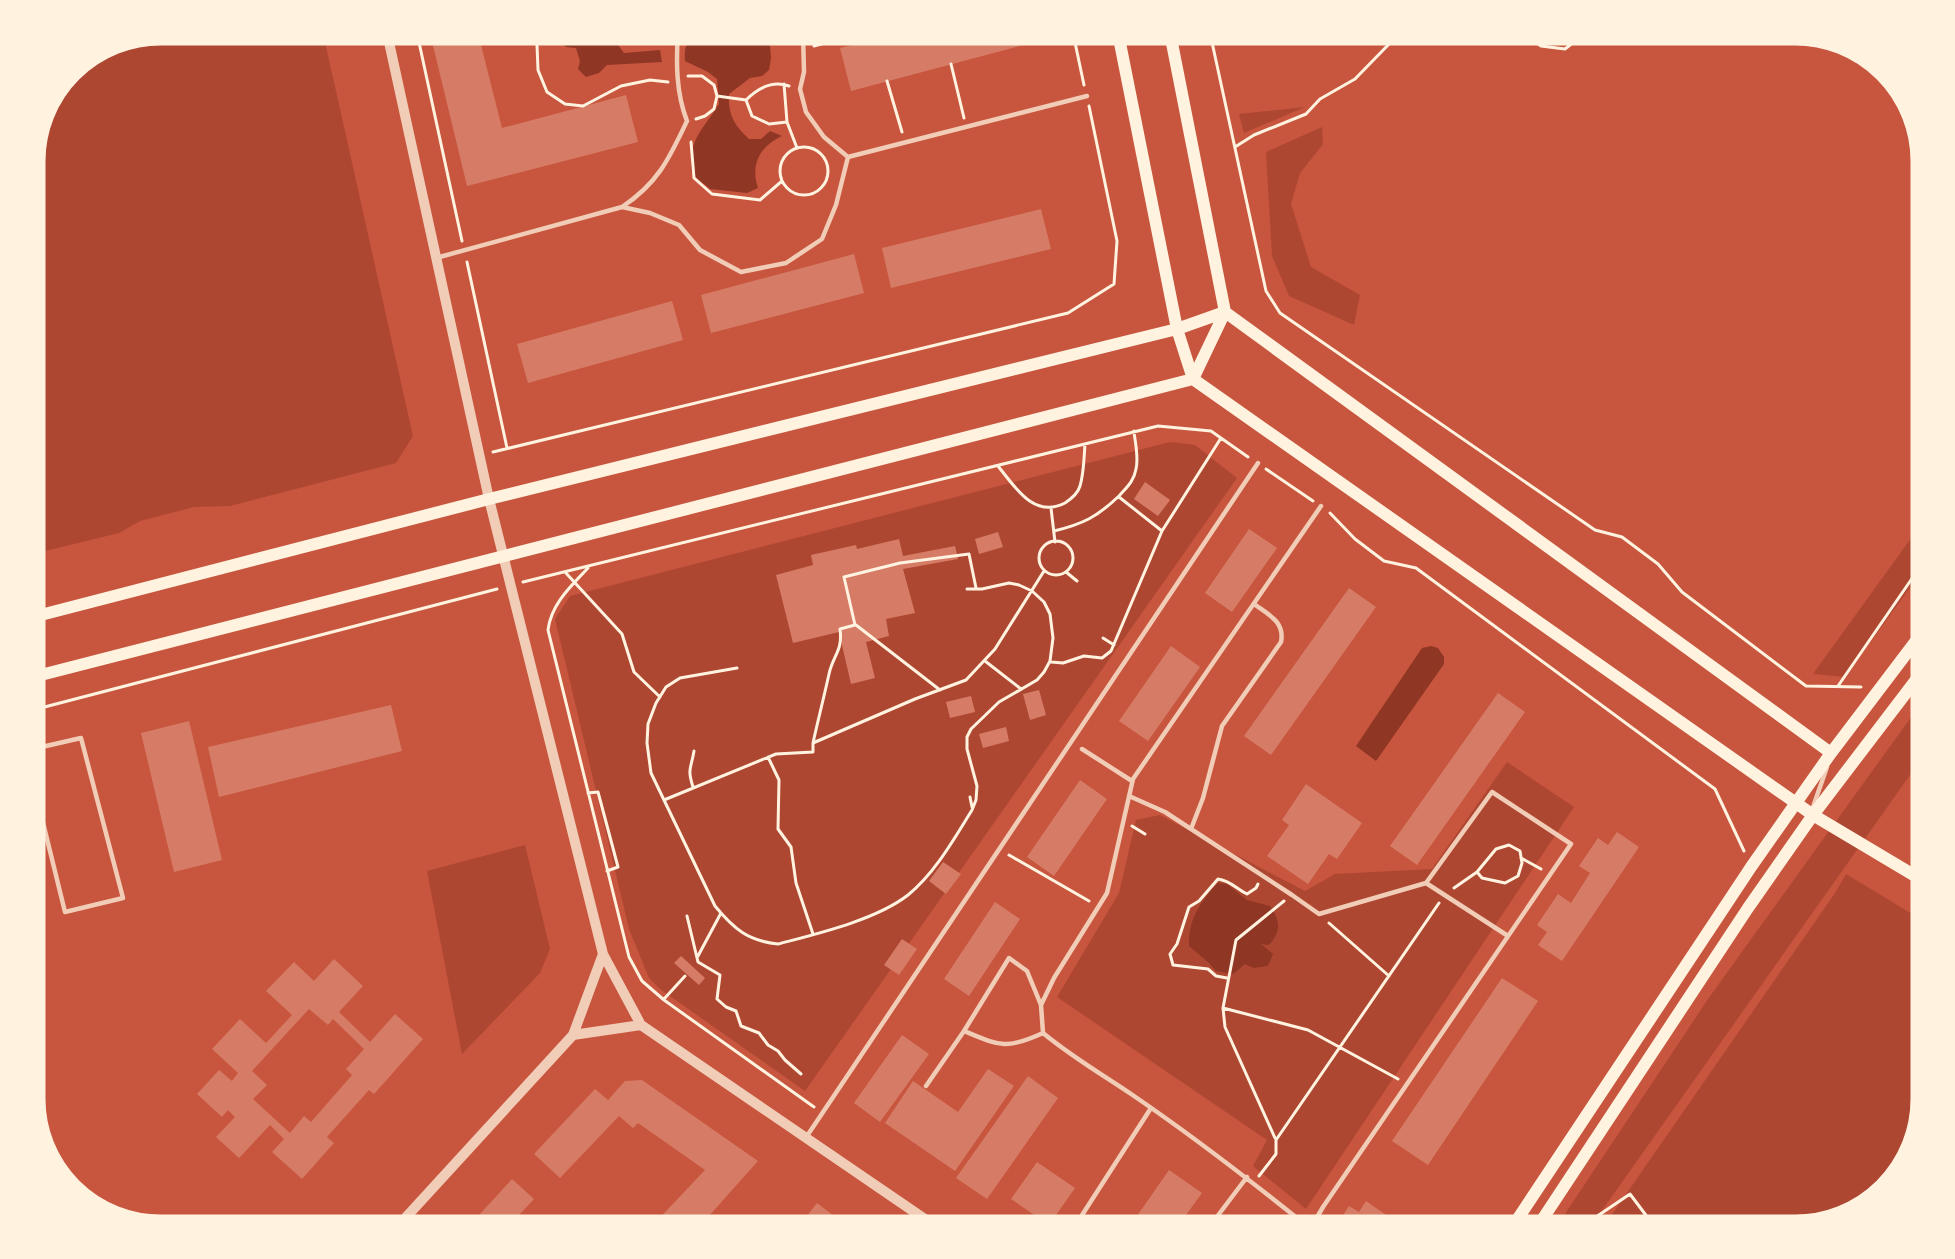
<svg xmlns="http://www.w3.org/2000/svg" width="1955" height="1259" viewBox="0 0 1955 1259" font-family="Jost,sans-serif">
  <rect width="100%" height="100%" fill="#c8553d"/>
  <path fill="#ae4732" d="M 161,33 L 323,33 L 413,436 L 396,463 L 230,506 L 194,507 L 140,521 L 119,533 L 33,554 L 33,153 L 43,112 L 71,70 L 112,43 Z
    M 1305,107 L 1244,133 L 1239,114 Z
    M 1322,127 L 1323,144 L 1300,173 L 1291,204 L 1311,267 L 1360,295 L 1354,325 L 1289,296 L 1272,256 L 1266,152 Z
    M 1170,442 L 1195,445 L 1237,478 L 805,1091 L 660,989 L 649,978 L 629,929 L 555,619 L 570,596 Z
    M 1922,523 L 1922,571 L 1845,677 L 1813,674 Z
    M 1922,702 L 1922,758 L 1591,1226 L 1557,1226 L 1708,999 Z
    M 1507,762 L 1574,807 L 1306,1209 L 1253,1166 L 1267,1140 L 1057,997 L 1119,893 L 1136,820 L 1160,815 L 1305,891 L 1335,874 L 1432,869 Z
    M 1922,772 L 1922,819 L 1913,812 L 1911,789 Z
    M 525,845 L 550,949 L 540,973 L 462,1054 L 427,871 Z
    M 1846,874 L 1922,920 L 1922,1099 L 1901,1169 L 1858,1209 L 1795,1226 L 1604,1226 L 1835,893 Z"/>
  <path fill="#8f3625" d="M 561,33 L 609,33 L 624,53 L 660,50 L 662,62 L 607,65 L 599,73 L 586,77 L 578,69 L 580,61 L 576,48 L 566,47 L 560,41 Z
    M 696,33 L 757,33 L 770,46 L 771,58 L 769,70 L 762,76 L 750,78 L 729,94 C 728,115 734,125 749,139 L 761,139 L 770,131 L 782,136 C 760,146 750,165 758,188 L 747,193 L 710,189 L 692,174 C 687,140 703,130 719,104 L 717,79 L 708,72 L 685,61 C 684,49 686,41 696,33 Z
    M 1431,646 L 1438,648 L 1444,657 L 1444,664 L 1376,761 L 1356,746 L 1422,648 Z
    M 1218,883 L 1227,884 L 1247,900 L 1270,906 C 1280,921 1282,930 1269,945 L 1261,944 L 1273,954 L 1268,966 L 1254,968 L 1245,964 L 1233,974 L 1216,971 L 1209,963 L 1189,946 C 1188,920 1200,902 1218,883 Z"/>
  <path fill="#d67c66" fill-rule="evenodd" d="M 430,33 L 478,33 L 502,128 L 626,95 L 638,142 L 467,186 Z
    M 897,33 L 1025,33 L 1027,44 L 851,91 L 840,48 Z
    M 1041,209 L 1051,249 L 891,288 L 882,248 Z
    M 854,254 L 864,293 L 711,333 L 701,295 Z
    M 672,301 L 683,340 L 528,383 L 517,344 Z
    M 1145,482 L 1170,500 L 1158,516 L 1134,499 Z
    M 1249,529 L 1277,548 L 1232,612 L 1205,593 Z
    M 998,532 L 1003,547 L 979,554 L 975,539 Z
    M 899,539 L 903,556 L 955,546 L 958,559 L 903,569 L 915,613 L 886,619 L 889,636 L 866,642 L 875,678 L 851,684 L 839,632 L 793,643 L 776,575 L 813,565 L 811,555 L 856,545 L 857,549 Z
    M 1349,588 L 1376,607 L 1271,755 L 1244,736 Z
    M 1171,646 L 1200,667 L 1148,741 L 1119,721 Z
    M 1039,690 L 1046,715 L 1030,720 L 1023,694 Z
    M 1498,693 L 1525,712 L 1417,865 L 1390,846 Z
    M 971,696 L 975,712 L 950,718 L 946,702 Z
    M 391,705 L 402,751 L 219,797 L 208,747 Z
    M 189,721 L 222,860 L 174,872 L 141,733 Z
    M 1006,727 L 1009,741 L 983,748 L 979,734 Z
    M 1080,780 L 1107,799 L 1054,876 L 1027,857 Z
    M 1306,784 L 1362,823 L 1337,859 L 1329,854 L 1308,884 L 1267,856 L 1289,825 L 1282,820 Z
    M 1617,832 L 1639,847 L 1562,961 L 1538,945 L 1547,932 L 1537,925 L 1558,894 L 1571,903 L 1590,873 L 1579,866 L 1598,838 L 1608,845 Z
    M 943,862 L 961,874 L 946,894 L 929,881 Z
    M 995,902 L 1020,919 L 969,996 L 944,979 Z
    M 902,939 L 917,949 L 899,975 L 884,965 Z
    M 681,956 L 705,978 L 699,985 L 674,963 Z
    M 334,959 L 363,986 L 339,1012 L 370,1042 L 395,1014 L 423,1039 L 374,1094 L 369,1090 L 327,1137 L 334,1143 L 302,1179 L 272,1152 L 284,1139 L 270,1125 L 239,1158 L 216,1137 L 235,1117 L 228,1110 L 222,1117 L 197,1094 L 219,1070 L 232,1081 L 238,1073 L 212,1049 L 240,1019 L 266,1043 L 292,1015 L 266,991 L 294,962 L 314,981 ZM 309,1009 L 328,1025 L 333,1019 L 364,1049 L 346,1069 L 352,1075 L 311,1122 L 304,1116 L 290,1133 L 253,1099 L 267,1085 L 252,1071 Z
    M 1502,978 L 1538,1001 L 1428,1165 L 1392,1141 Z
    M 902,1035 L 929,1054 L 880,1122 L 854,1103 Z
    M 988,1069 L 1014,1086 L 955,1171 L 885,1123 L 913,1081 L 958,1112 Z
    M 1028,1076 L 1058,1098 L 987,1199 L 956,1178 Z
    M 642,1080 L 758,1161 L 700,1226 L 652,1226 L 705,1170 L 638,1123 L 633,1128 L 619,1116 L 560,1178 L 534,1154 L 595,1089 L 608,1100 L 625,1081 Z
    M 1037,1162 L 1075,1188 L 1049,1225 L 1011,1199 Z
    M 1169,1170 L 1202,1193 L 1178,1226 L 1130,1226 Z
    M 512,1179 L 534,1199 L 509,1226 L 469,1226 Z
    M 1366,1201 L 1389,1217 L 1384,1226 L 1336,1226 L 1349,1206 L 1359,1212 Z
    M 817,1203 L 847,1226 L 799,1226 Z"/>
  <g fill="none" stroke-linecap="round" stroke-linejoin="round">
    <path stroke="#fff3e0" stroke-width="3" d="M 417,33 L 462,241
      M 544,33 L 537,45 L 538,70 L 547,92 L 565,104 L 583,106 L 621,86 L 650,80 L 668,82
      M 1073,33 L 1084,85
      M 1210,33 L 1266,291 L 1280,313 L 1595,530 L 1622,537 L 1658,564 L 1682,592 L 1806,686 L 1861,687
      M 1522,33 L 1541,46 L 1565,49 L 1585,33
      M 814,46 L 861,33
      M 951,64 L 964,118
      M 688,76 L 702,76 L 714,85 L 717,96 L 714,109 L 705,116 L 696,119
      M 887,81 L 902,132
      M 784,84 L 787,122
      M 789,86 C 772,80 758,88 746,100 L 752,116 L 769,124 L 787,122 L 797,148
      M 717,96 L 746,100
      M 691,142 L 694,178 L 712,194 L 760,200 L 782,181
      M 1235,147 L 1254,135 L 1306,114 L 1320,99 L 1355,79 L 1390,43 L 1404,33
      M780 171a24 24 0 1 1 48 0a24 24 0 1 1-48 0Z
      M 467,262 L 507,448
      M 493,452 L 1068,313 L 1114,284 L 1117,241 L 1089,106
      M 998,466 C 1015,487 1034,519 1065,503 C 1071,499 1078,493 1080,486 C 1084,473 1084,457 1085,444
      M 1266,469 L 1313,501
      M 1119,497 L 1162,531
      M 1051,508 L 1055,542
      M 1330,513 L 1355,539 L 1384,561 L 1416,568 L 1715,789 L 1744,851
      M 1054,531 C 1083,524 1097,517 1119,496 C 1127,487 1134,481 1136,469 C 1139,457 1135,443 1134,431
      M1039 558a17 17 0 1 1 34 0a17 17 0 1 1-34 0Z
      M 588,568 C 571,586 551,604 548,630 L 629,957 L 642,981 L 664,1000 L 814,1107
      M 565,572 L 622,634 L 634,672 L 660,697
      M 1066,572 L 1077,581
      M 523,582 L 1158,426 L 1211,431 L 1248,457
      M 856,625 L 940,690
      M 1103,638 L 1114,645
      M 985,661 L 1021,689
      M 1051,662 L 1063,663 L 1084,656 L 1102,658 L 1111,651 L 1162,531 L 1221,438
      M 737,668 L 680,678 L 666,687 L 656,703 L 648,724 L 647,743 L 651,773 L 715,906 C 734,929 748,941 778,944 C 816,934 876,920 908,895 C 935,873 954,839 972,810 L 976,800 L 977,786 L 967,749 L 967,737 L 971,729 L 999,702 L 1037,680 L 1044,672 L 1050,661 L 1053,638 L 1050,614 L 1044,602 L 1032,591 L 1019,585 L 1009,583 L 982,589 L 967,589
      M 1838,686 L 1922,564
      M 33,710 L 497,589
      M 1920,720 L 1922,720
      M 813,743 C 818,720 824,697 829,674 C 833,655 843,651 840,629 L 855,625 L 844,577 L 900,563 L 969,554 L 976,588
      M 768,757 L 779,780 L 778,829 L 791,847 L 796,883 L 813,934
      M 693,787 C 687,768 691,769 694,751
      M 588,793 L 598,792 L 618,867 L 607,871
      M 970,797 L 972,807
      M 664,800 L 776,754 L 813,752 L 813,743 L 915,699 L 966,680 L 995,649 L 1044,571
      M 1132,826 L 1145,834
      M 1009,855 L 1089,901
      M 1521,858 L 1541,869
      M 1454,888 L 1477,872 L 1496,849 L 1509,845 L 1520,851 L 1522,863 L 1518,876 L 1505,883 L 1482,878 L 1477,872
      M 687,916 L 698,962 L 720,975 L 717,999 L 726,1007 L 736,1011 L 741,1026 L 759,1033 L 768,1045 L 778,1051 L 785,1060 L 801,1074
      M 1329,923 L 1389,976
      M 698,956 L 721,913
      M 1227,978 L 1216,976 L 1208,969 L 1173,965 L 1170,954 L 1177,944 L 1189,907 L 1199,901 L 1218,879 C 1231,881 1235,888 1247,894 L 1256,888 L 1258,884
      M 664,999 L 685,976
      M 1223,1008 L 1308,1030 L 1398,1079
      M 1275,1138 L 1225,1027 L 1223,1008 L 1236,940 L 1284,901
      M 1259,1176 L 1276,1154 L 1276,1140 L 1439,903
      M 1595,1226 L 1593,1219 L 1630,1194 L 1654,1226"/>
    <path stroke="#f1ccb7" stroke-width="4.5" d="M 848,157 L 1087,96
      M 622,207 L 650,213 L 679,225 L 700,250 L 741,272 L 786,263 L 822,239 L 836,205 L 848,157 L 824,137 L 806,112 L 800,89 L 804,72 L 803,33
      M 436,258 L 622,207 C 658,183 669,159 687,121 C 676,93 676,62 678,33
      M 33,749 L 81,738 L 123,898 L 65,912 L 33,782
      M 1082,749 L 1132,781
      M 1129,796 L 1165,812 L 1292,895 L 1319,914 L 1426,883 L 1492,792 L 1571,844 L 1323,1207 L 1312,1226
      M 1813,807 L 1827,767
      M 1191,829 L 1203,798 L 1222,726 L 1281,642 C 1285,622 1269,615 1254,604
      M 1426,883 L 1508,936
      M 964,1031 L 1009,958 L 1027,971 L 1041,1005
      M 926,1086 L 964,1031 C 1000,1046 1006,1050 1043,1033
      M 807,1136 L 1258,463
      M 1075,1226 L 1151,1108
      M 1210,1226 L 1247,1177
      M 1307,1226 C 1251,1181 1194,1137 1134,1096 C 1103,1075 1072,1057 1043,1033 L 1041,1005 L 1054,978 L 1107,893 L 1133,779 L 1321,506"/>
    <path stroke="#f1ccb7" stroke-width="10" d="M 387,33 L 489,499 L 603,954 L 641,1025 L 935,1226
      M 573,1035 L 603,954
      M 398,1226 L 573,1035 L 641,1025"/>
    <path stroke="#fff3e0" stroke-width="12" d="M 1118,33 L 1177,329 L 1193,379 L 1813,815 L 1922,880
      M 1170,33 L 1225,312 L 1831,753
      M 33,617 L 489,499 L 1177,329 L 1225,312
      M 33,677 L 1193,379 L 1225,312
      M 1513,1226 L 1751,867 L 1831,753 L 1922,633
      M 1538,1226 L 1748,908 L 1813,815 L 1922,672"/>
  </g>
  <path d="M0 0H1955V1259H0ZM161 44H1795A117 117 0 0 1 1912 161V1099A117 117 0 0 1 1795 1216H161A117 117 0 0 1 44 1099V161A117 117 0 0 1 161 44Z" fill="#fff3e0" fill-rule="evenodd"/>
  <path fill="none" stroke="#fff3e0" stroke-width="3" d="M161 44H1795A117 117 0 0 1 1912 161V1099A117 117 0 0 1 1795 1216H161A117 117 0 0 1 44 1099V161A117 117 0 0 1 161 44Z"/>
</svg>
